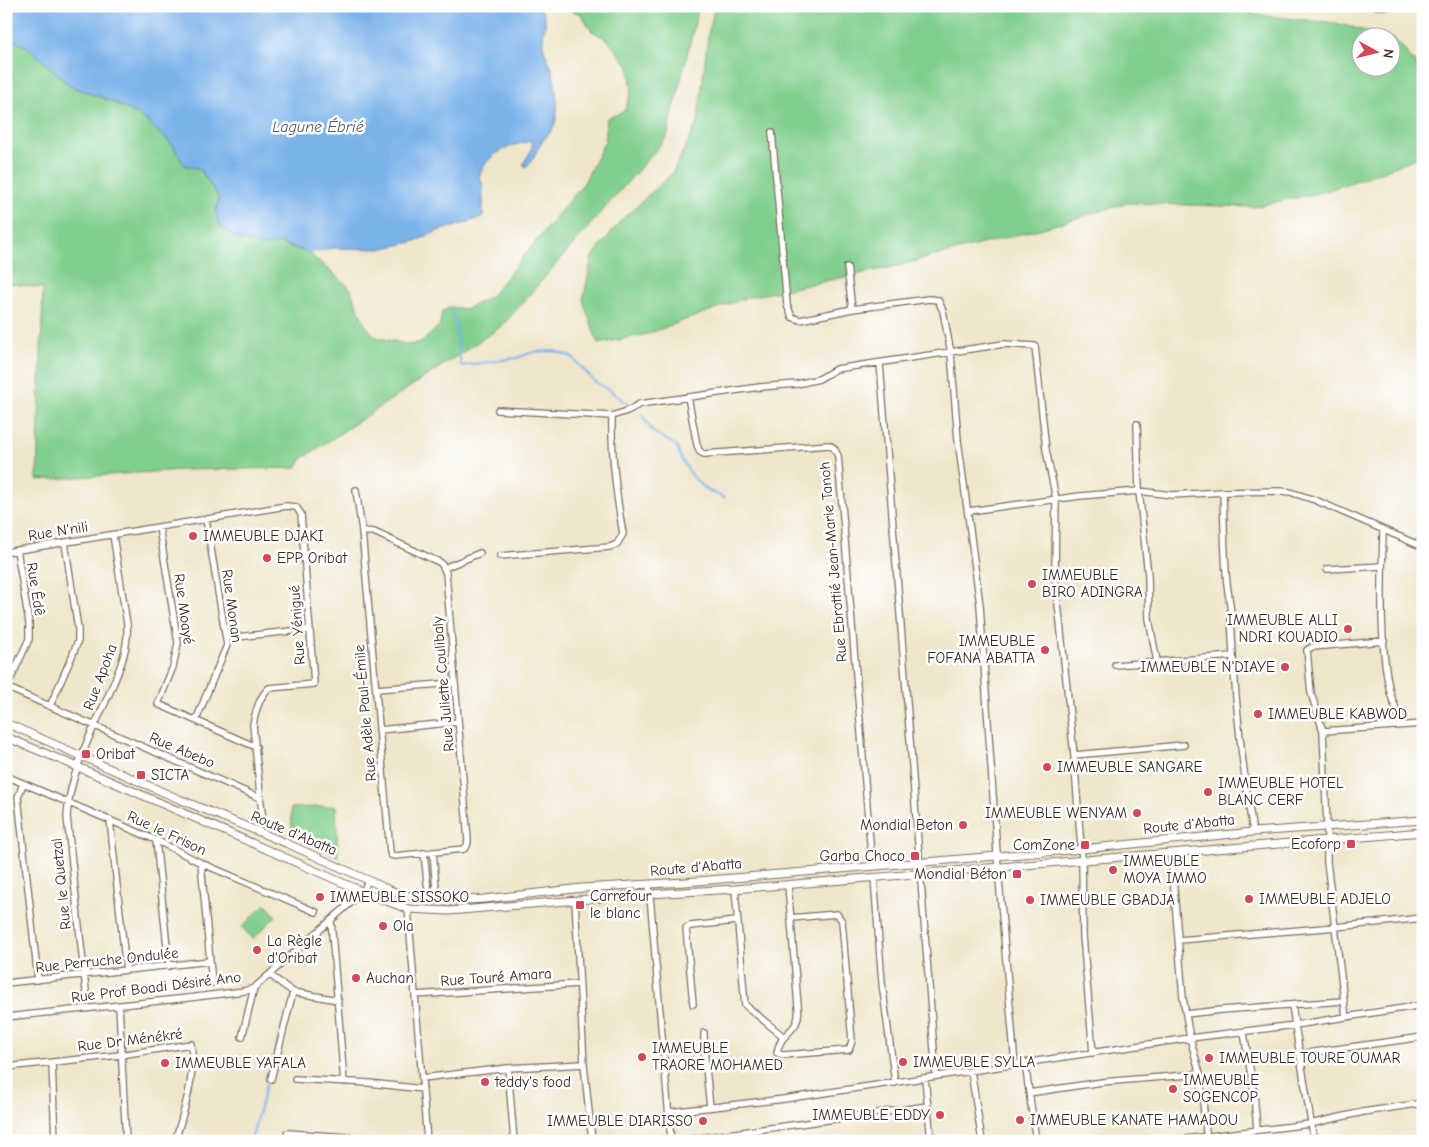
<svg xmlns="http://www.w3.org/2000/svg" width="1429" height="1147" viewBox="0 0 1429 1147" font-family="'Comic Neue',sans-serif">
  <rect width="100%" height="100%" fill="#fff"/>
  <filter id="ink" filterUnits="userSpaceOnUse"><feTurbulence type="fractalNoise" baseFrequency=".02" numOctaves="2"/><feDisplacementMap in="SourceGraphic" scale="10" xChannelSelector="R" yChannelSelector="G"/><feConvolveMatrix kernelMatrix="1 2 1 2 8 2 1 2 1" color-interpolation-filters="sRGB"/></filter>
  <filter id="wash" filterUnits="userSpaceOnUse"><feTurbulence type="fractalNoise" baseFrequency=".0096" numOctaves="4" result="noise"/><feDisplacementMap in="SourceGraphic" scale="20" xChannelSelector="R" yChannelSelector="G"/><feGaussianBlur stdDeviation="1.12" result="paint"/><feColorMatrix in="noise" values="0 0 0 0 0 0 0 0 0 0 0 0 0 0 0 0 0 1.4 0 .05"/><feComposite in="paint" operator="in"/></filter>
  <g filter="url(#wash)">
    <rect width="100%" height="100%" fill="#efe6cb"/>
    <path fill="#81cf8e" stroke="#5e7c56" d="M 557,6 L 699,6 L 667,137 L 502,326 L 303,458 L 296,468 L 181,470 L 37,480 L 43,288 L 6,283 L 6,38 L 28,46 L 70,86 L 111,101 L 141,116 L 173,145 L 184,165 L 200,169 L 219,198 L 216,212 L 262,246 L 280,243 L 309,253 L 350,288 L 365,325 L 376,337 L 409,345 L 422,342 L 440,325 L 442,312 L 450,307 L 466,309 L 490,297 L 584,183 L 605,141 L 607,118 L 624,112 L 632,90 L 629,67 L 608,40 L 592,31 L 581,14 Z
      M 715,6 L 1223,6 L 1267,16 L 1336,23 L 1388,37 L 1362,38 L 1362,68 L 1392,68 L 1392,38 L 1395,39 L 1423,72 L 1423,155 L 1386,170 L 1326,191 L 1254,207 L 1127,203 L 1047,227 L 893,267 L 745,298 L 647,334 L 598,344 L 583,300 L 592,257 L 621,220 L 672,174 L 698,121 L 708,35 Z
      M 336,806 L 338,857 L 292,831 L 291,808 Z
      M 265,904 L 276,916 L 253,939 L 242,927 Z"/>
    <path fill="#7ab2ea" stroke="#5a6e84" d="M 6,6 L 540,6 L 539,8 C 551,20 542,29 543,44 C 544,54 551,63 553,73 C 556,87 560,113 554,126 C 551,133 544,138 540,145 C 535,153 533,161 526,167 L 523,164 L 532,149 L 532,141 C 510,145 486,153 479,177 L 483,184 L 483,217 L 460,225 L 438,231 L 416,241 L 380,249 L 333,248 L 309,253 L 280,243 L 262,246 L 236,238 L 219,225 L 216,212 L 219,198 L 200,169 L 184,165 L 173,145 L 141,116 L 111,101 L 70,86 L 28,47 L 6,38 Z"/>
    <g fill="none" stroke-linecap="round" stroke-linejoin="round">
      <path stroke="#7ab2ea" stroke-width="2" d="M 450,307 C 459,326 457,346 461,366 L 517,358 L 533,352 L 555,351 L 572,357 L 595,382 L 611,391 L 632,408
        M 641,414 L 653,432 L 677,446 C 680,462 695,482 709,491 C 714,493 719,495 724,498
        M 251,1141 L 279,1036"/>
    </g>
  </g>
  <g filter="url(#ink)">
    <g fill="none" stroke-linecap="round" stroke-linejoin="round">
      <defs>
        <path id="minor" d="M 1377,6 L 1393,6
          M 772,132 L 787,305 L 792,317 L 800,320 L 852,309 L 929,299 L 938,300 L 943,311 L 951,353 L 958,440 L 980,605 L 998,868 L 1015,1065
          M 847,267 L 852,309
          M 880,363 C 898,601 919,838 936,1076
          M 688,397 L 697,445 L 700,452 L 704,454 L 829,445 L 834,448 L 838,456 L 872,866
          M 498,410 L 612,416
          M 1137,424 L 1139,491 L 1148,575 L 1149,619 L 1157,662
          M 356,490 L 362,531 L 390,852 L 391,855 L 395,856 L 464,849 L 467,846 L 468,840 L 446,573 L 441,563 L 374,532 L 362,531
          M 1223,492 C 1224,518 1224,545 1226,571 C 1226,587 1231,602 1231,617 C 1234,689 1241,761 1253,832
          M 969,511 L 1080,496 L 1139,491 L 1172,495 L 1223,492 L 1281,491 L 1290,492 L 1315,500 L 1423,547
          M 159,527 L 178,643 L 173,667 L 158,704 L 256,747
          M 1383,530 C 1382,580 1379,644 1390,692 C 1393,703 1398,714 1403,725
          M 6,552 L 286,506 L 296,507 L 301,514 L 314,684 L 269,688 C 260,696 255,713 253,725 L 263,823
          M 500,556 L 610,547 L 617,544 L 623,534 C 616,494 611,456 612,416 L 627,411 L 640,404 L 760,387 L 797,384 L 819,379 L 836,369 L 1004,344 L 1035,346 L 1046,450 L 1056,499 L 1055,575 L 1074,755 L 1082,860 L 1083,936 L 1093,1053
          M 444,568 L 480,553
          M 1327,569 L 1382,566
          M 227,638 L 310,629
          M 1115,665 L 1233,656
          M 6,687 L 260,798
          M 7,687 L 29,639 L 29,623 L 17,550
          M 376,689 L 455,683
          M 50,706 L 73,654 L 78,641 L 78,629 L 65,543
          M 196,720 L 227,645 L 206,519
          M 379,730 L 458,722
          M 1323,731 L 1423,724
          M 1074,755 L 1184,745
          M 6,776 L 156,840 L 201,863 L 316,912
          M 23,784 L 18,797 L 38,980
          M 110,820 L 126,970
          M 156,840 L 169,966
          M 433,852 L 437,900
          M 424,853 L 429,900
          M 1171,853 L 1183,998 L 1190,1038 L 1200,1074 L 1207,1141
          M 201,863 L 212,983
          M 874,877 L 882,983 L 895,1083
          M 649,884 L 671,1141
          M 788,885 L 798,1006 C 802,1033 780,1030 777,1053 L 783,1055 L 849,1050 L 852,1041 L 842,921 L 837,914 L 791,918
          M 735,889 L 745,1005 L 784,1037
          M 575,900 L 584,1064 L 592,1141
          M 408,909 L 427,1141
          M 331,920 L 344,1082
          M 1179,940 L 1336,927 L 1423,918
          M 270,975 L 293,992 L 338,1000
          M 6,983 L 210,961
          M 415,995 L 578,984
          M 87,1000 L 67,817 C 69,777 89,737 106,701 C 117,675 129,652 127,624 L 113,535
          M 693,1004 L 686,928 L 690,926 L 737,921
          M 119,1005 L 126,1141
          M 1292,1005 L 1295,1025 L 1423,1005
          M 1186,1014 L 1221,1010 L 1343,1001
          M 6,1017 L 188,998 L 244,991 L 254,988 L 363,892 L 368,880
          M 1346,1017 L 1327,862 L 1327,827 L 1323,731 L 1311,693 L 1307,650 L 1312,647 L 1384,641
          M 704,1033 L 704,1049 L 710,1107
          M 1244,1033 L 1254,1093 L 1257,1130
          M 242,1037 L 254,988
          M 1300,1054 L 1423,1037
          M 52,1062 L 55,1141
          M 1025,1063 L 1036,1141
          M 6,1067 L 120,1055 L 191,1044 C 196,1076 184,1111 175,1141
          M 508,1068 L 514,1141
          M 971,1071 L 982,1141
          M 422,1078 L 508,1068 L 584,1064
          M 925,1078 L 931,1141
          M 271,1079 L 293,992
          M 295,1079 L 369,1083 L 423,1089
          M 1029,1093 L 1102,1082 L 1200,1074
          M 669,1112 L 784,1099 L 1190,1038 L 1295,1025 L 1314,1141
          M 287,1133 L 408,1141
          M 678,1141 L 928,1106
          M 1168,1141 L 1310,1124 L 1363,1112 L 1423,1103"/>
        <path id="tertiary" d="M 6,723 L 179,799 L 286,843 L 390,890 L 404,895 L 429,900 L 450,901 L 484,899 L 582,888 L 685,882 L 1082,849 L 1253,832 L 1423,820
          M 6,737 L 78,767 L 373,896 L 408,909 L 449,911 L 649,894 L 735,889 L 1423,832"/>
      </defs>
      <use href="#minor" stroke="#7a6c5b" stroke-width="8"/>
      <use href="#tertiary" stroke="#7a6c5b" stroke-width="9"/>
      <use href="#minor" stroke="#fff" stroke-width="5.5"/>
      <use href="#tertiary" stroke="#fff" stroke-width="7"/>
    </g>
  </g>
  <g fill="#d1495b" stroke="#fff" stroke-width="2">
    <circle cx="193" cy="536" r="5"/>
    <circle cx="267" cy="558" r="5"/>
    <circle cx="1032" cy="584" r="5"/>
    <circle cx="1348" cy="629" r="5"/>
    <circle cx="1045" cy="650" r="5"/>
    <circle cx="1285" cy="667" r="5"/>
    <circle cx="1258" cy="714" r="5"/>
    <rect x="81" y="749" width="10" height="10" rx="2.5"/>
    <circle cx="1047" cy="767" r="5"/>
    <rect x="136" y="770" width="10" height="10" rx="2.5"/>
    <circle cx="1208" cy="792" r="5"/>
    <circle cx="1137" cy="813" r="5"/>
    <circle cx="963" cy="825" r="5"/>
    <rect x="1346" y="839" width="10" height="10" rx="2.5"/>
    <rect x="1080" y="840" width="10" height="10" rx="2.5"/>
    <rect x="910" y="851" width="10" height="10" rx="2.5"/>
    <circle cx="1113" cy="870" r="5"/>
    <rect x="1012" y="869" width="10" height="10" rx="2.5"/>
    <circle cx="320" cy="897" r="5"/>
    <circle cx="1249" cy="899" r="5"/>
    <circle cx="1030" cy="900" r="5"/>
    <rect x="575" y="900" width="10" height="10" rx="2.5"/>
    <circle cx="383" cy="926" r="5"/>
    <circle cx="257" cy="950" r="5"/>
    <circle cx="356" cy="978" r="5"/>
    <circle cx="642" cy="1057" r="5"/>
    <circle cx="1209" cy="1058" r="5"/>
    <circle cx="903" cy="1062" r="5"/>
    <circle cx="165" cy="1063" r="5"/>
    <circle cx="485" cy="1082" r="5"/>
    <circle cx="1173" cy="1089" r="5"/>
    <circle cx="940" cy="1115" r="5"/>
    <circle cx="1020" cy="1120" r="5"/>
    <circle cx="703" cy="1121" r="5"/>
  </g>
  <g text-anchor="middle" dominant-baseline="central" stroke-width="5" stroke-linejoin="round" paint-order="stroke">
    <g font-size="15" fill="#3b2a1e" stroke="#fff">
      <text transform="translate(58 531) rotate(-9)">Rue N'nili</text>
      <text transform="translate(833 562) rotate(-95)">Rue Ebrottié Jean-Marie Tanoh</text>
      <text transform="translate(36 589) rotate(81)">Rue Êdê</text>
      <text transform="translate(232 606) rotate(82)">Rue Monan</text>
      <text transform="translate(184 609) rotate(82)">Rue Moayé</text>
      <text transform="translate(297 625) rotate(-94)">Rue Yénigué</text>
      <text transform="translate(100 677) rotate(-69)">Rue Apoha</text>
      <text transform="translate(443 684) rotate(-95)">Rue Juliette Coulibaly</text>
      <text transform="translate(365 713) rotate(-95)">Rue Adèle Paul-Émile</text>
      <text transform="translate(182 750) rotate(23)">Rue Abebo</text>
      <text transform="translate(1189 824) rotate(-6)">Route d'Abatta</text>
      <text transform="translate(167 833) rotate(25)">Rue le Frison</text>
      <text transform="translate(294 833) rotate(23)">Route d'Abatta</text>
      <text transform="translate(696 867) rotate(-5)">Route d'Abatta</text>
      <text transform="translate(61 884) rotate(-96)">Rue le Quetzal</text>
      <text transform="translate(107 960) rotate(-6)">Rue Perruche Ondulée</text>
      <text transform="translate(496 977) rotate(-4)">Rue Touré Amara</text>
      <text transform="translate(156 987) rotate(-7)">Rue Prof Boadi Désiré Ano</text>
      <text transform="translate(130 1040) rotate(-7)">Rue Dr Ménékré</text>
    </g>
    <g font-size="15" fill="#3b2a1e" stroke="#fff" text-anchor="start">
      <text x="203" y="536">IMMEUBLE DJAKI</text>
      <text x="277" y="558">EPP Oribat</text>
      <text x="1042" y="575">IMMEUBLE<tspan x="1042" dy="17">BIRO ADINGRA</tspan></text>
      <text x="1338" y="620" text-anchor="end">IMMEUBLE ALLI<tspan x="1338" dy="17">NDRI KOUADIO</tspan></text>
      <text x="1035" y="641" text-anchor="end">IMMEUBLE<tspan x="1035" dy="17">FOFANA ABATTA</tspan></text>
      <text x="1275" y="667" text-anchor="end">IMMEUBLE N'DIAYE</text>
      <text x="1268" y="714">IMMEUBLE KABWOD</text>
      <text x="96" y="754">Oribat</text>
      <text x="1057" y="767">IMMEUBLE SANGARE</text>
      <text x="151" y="775">SICTA</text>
      <text x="1218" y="783">IMMEUBLE HOTEL<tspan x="1218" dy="17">BLANC CERF</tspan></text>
      <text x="1127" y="813" text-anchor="end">IMMEUBLE WENYAM</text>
      <text x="953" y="825" text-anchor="end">Mondial Beton</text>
      <text x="1341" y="844" text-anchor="end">Ecoforp</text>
      <text x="1075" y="845" text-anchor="end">ComZone</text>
      <text x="905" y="856" text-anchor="end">Garba Choco</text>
      <text x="1123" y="861">IMMEUBLE<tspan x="1123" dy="17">MOYA IMMO</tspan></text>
      <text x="1007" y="874" text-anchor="end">Mondial Béton</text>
      <text x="590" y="896">Carrefour<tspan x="590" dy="17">le blanc</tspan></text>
      <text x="330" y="897">IMMEUBLE SISSOKO</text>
      <text x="1259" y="899">IMMEUBLE ADJELO</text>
      <text x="1040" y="900">IMMEUBLE GBADJA</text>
      <text x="393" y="926">Ola</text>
      <text x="267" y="941">La Règle<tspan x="267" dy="17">d'Oribat</tspan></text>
      <text x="366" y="978">Auchan</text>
      <text x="652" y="1048">IMMEUBLE<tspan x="652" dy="17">TRAORE MOHAMED</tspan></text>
      <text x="1219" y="1058">IMMEUBLE TOURE OUMAR</text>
      <text x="913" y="1062">IMMEUBLE SYLLA</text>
      <text x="175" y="1063">IMMEUBLE YAFALA</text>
      <text x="1183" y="1080">IMMEUBLE<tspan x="1183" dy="17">SOGENCOP</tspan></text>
      <text x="495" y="1082">teddy's food</text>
      <text x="930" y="1115" text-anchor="end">IMMEUBLE EDDY</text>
      <text x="1030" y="1120">IMMEUBLE KANATE HAMADOU</text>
      <text x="693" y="1121" text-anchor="end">IMMEUBLE DIARISSO</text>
    </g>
    <g font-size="16" font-style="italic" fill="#515a65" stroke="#fff">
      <text x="318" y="127">Lagune Ébrié</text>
    </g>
  </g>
  <rect width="1429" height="1147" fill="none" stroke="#fff" stroke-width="25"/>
  <g transform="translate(1376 52) rotate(98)"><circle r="24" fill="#ffffff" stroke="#b1aaa5"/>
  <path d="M0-4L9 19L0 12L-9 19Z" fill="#d1495b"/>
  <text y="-8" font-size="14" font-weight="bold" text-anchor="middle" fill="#3b2a1e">N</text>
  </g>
</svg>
